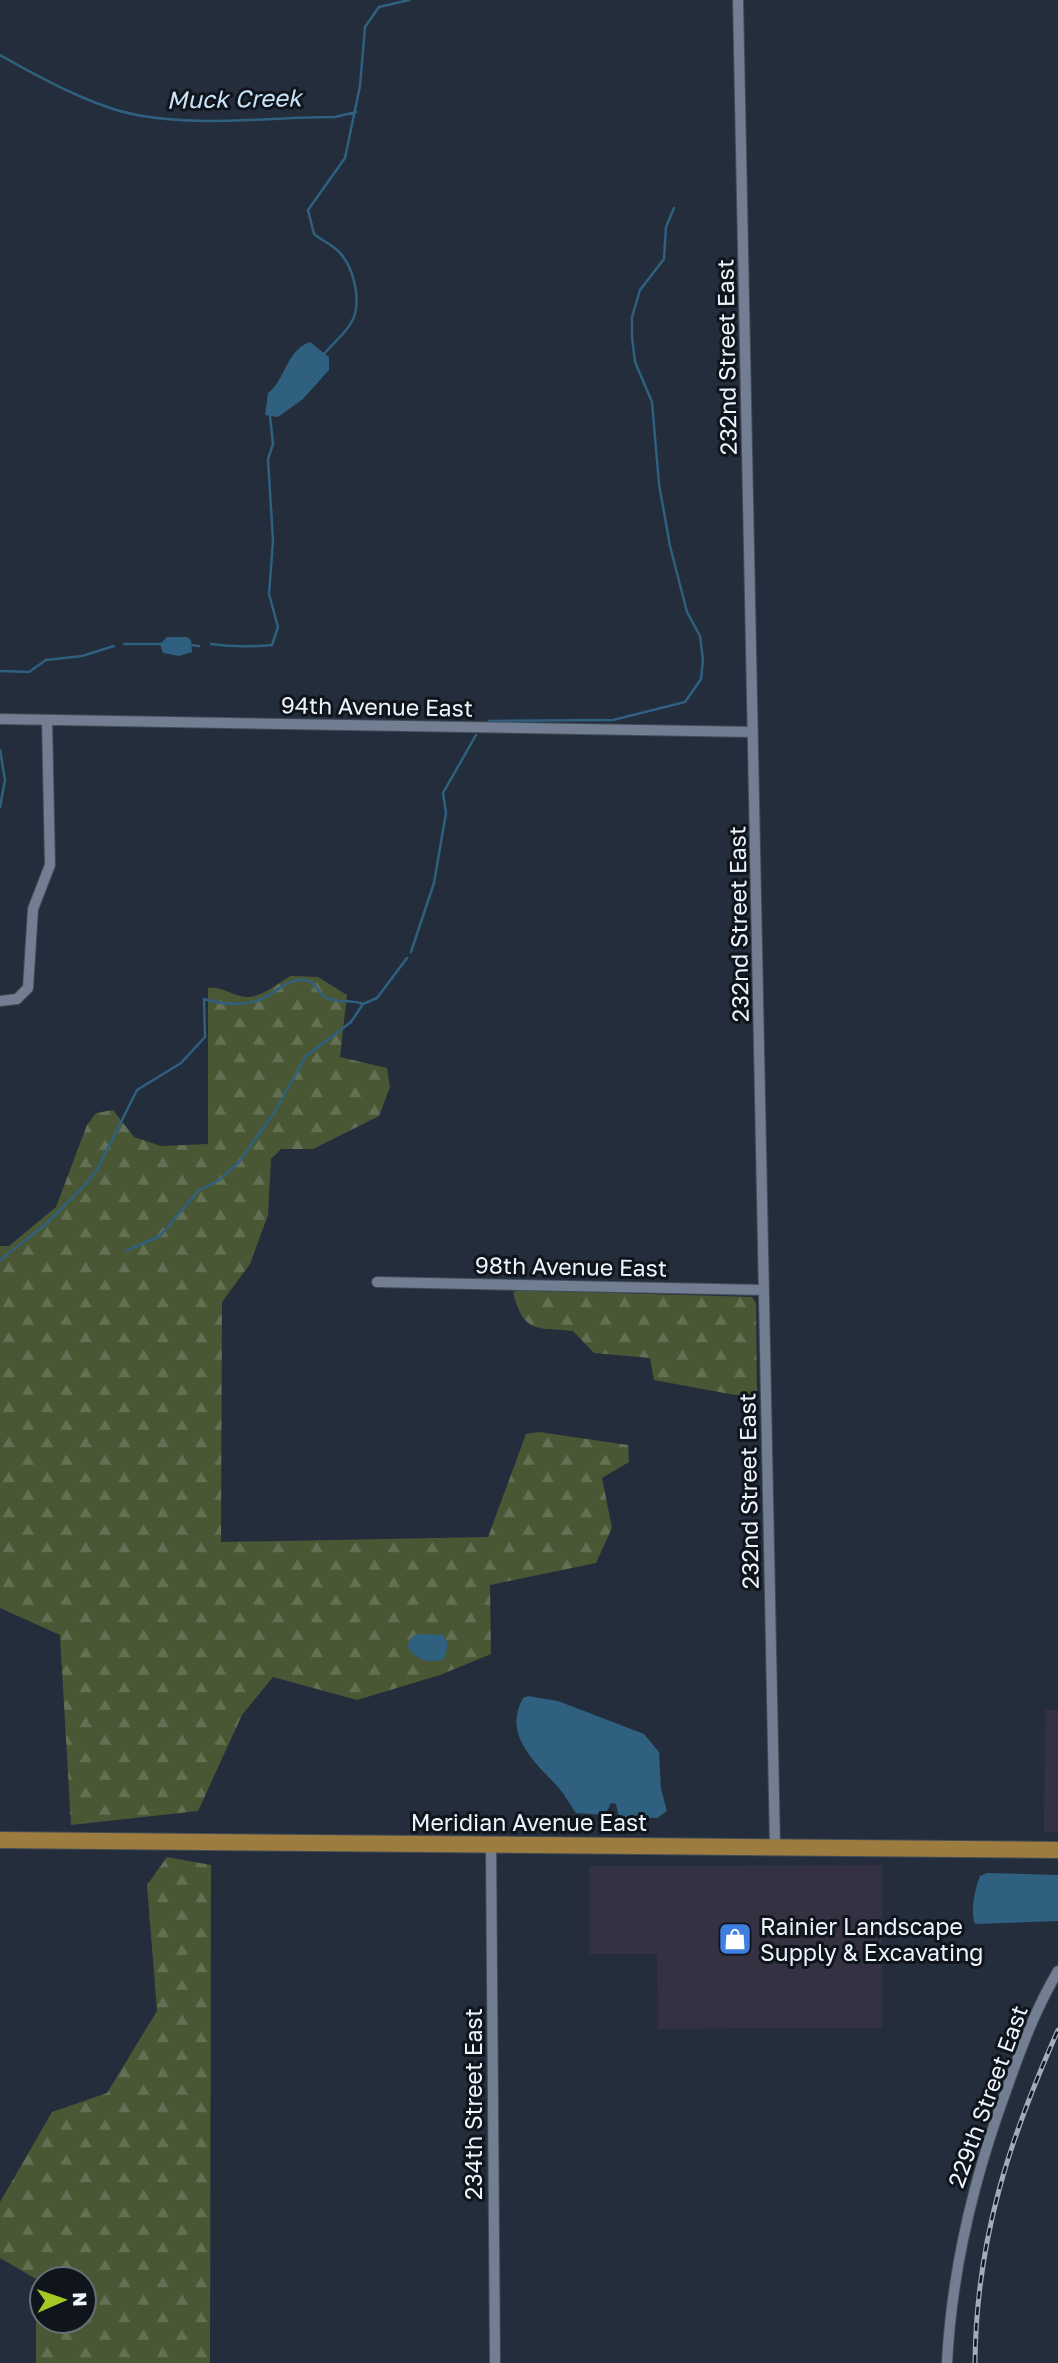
<svg xmlns="http://www.w3.org/2000/svg" width="1058" height="2363" viewBox="0 0 1058 2363" font-family="'Golos Text',sans-serif">
  <defs>
    <pattern id="forest-firs" width="22" height="20" patternUnits="userSpaceOnUse" patternTransform="scale(1.75)"><rect width="22" height="20" fill="#495735"/><path d="M5 1l3.5 6h-7zM16 11l3.5 6h-7z" fill="#647053"/></pattern>
  </defs>
  <rect width="100%" height="100%" fill="#232d3c"/>
  <path fill="#333142" d="M 1045,1710 L 1058,1710 L 1058,1832 L 1044,1832 Z
    M 882,1865 L 882,2028 L 658,2029 L 657,1954 L 589,1954 L 589,1866 Z"/>
  <path fill="url(#forest-firs)" fill-rule="evenodd" d="M 290,976 L 318,977 L 347,995 L 340,1057 L 387,1068 L 390,1087 L 379,1116 L 313,1149 L 281,1149 L 271,1159 L 268,1215 L 250,1264 L 222,1302 L 221,1542 L 488,1537 L 526,1434 L 539,1432 L 628,1445 L 629,1462 L 602,1478 L 612,1528 L 596,1563 L 490,1585 L 491,1654 L 440,1675 L 357,1700 L 273,1677 L 242,1715 L 198,1811 L 71,1825 L 60,1635 L 0,1608 L 0,1246 L 9,1246 L 56,1207 L 87,1125 L 96,1113 L 113,1110 L 134,1137 L 161,1146 L 208,1144 L 208,988 C 223,986 230,995 245,997 C 260,998 278,984 290,976 Z
    M 517,1290 L 752,1297 L 756,1303 L 757,1399 L 654,1380 L 650,1358 L 594,1353 L 573,1331 C 535,1327 525,1334 513,1293 Z
    M 167,1857 L 211,1865 L 210,2363 L 36,2363 L 36,2279 L 0,2258 L 0,2202 L 52,2112 L 107,2093 L 157,2011 L 147,1885 ZM 42,2279 L 84,2279 L 84,2321 L 42,2321 Z"/>
  <path fill="#2f607f" d="M 310,342 L 329,357 L 329,370 L 303,399 L 278,417 L 265,415 L 268,393 C 285,381 286,350 310,342 Z
    M 167,637 L 187,637 L 191,640 L 192,652 L 179,656 L 163,653 L 160,644 Z
    M 416,1634 L 443,1635 L 448,1644 L 444,1659 C 429,1664 417,1660 408,1648 L 409,1640 Z
    M 528,1696 L 558,1701 L 644,1734 L 659,1752 L 661,1789 L 667,1811 L 657,1818 L 619,1817 L 616,1804 L 611,1803 L 605,1815 L 576,1813 C 570,1805 565,1795 558,1787 C 536,1763 502,1735 523,1698 Z
    M 987,1873 L 1058,1875 L 1058,1921 L 975,1924 C 970,1911 975,1888 980,1876 Z"/>
  <g fill="none" stroke-linecap="round" stroke-linejoin="round">
    <path stroke="#2f607f" stroke-width="2.5" d="M 0,55 C 39,77 93,107 137,115 C 202,127 270,117 335,117 L 356,112
      M 325,353 C 333,343 345,334 351,323 C 363,304 354,265 337,250 C 331,244 321,240 314,234 L 308,210 L 345,158 L 360,86 L 365,27 L 379,7 L 409,0
      M 124,644 L 162,644
      M 211,644 C 232,647 251,647 272,645 L 278,627 L 269,594 L 273,541 L 268,459 L 273,444 L 270,416
      M 190,645 L 199,646
      M 0,671 L 29,672 L 46,660 L 82,656 L 114,646
      M 489,721 L 613,720 L 685,702 L 701,679 L 703,660 L 700,636 L 687,612 L 670,546 L 659,484 L 652,402 L 635,362 L 632,337 L 632,317 L 640,290 L 664,259 L 666,227 L 674,208
      M 0,750 L 5,780 L 0,807
      M 411,952 L 434,883 L 446,813 L 443,793 L 476,735
      M 126,1251 L 160,1236 L 198,1191 L 219,1180 L 239,1162 L 274,1113 L 306,1056 L 351,1022 L 363,1004 L 377,998 L 407,958
      M 0,1260 L 45,1225 L 86,1184 L 98,1168 L 137,1090 L 181,1063 L 205,1037 L 204,999 C 221,1004 242,1006 259,1000 C 274,995 287,978 304,980 C 316,981 317,992 325,997 C 336,1004 351,999 363,1004"/>
    <defs>
      <path id="minor" d="M 738,0 L 775,1847
        M 0,719 L 753,732
        M 0,1001 L 17,999 L 28,988 L 33,909 L 50,865 L 47,720
        M 377,1282 L 764,1290
        M 491,1845 L 495,2363
        M 947,2363 C 952,2267 974,2177 1007,2088 C 1021,2048 1036,2008 1058,1971"/>
      <path id="primary" d="M 0,1840 L 1058,1850"/>
    </defs>
    <use href="#minor" stroke="#424b58" stroke-width="12"/>
    <use href="#primary" stroke="#424b58" stroke-width="18"/>
    <use href="#minor" stroke="#727e91" stroke-width="10"/>
    <use href="#primary" stroke="#9c7d3f" stroke-width="16"/>
    <defs>
      <path id="rail" d="M 975,2363 C 976,2241 1009,2140 1058,2030"/>
    </defs>
    <use href="#rail" stroke="#a3abb8" stroke-width="5"/>
    <use href="#rail" stroke="#10151c" stroke-width="2.5" stroke-dasharray="8" stroke-linecap="butt"/>
  </g>
  <defs>
    <symbol id="shop-square" viewBox="-11 -11 22 22"><rect x="-9" y="-9" width="18" height="18" rx="4" fill="#3f7fe0" stroke="#10151c"/><path d="M-5-2.5h2.3a2.7 3.5 0 0 1 5.4 0H5L5.5 6h-11ZM-1.5-2.5h3a1.5 2.3 0 0 0-3 0Z" fill="#fff"/></symbol>
  </defs>
  <g fill-rule="evenodd">
    <use href="#shop-square" x="716" y="1920" width="38" height="38"/>
  </g>
  <g text-anchor="middle" dominant-baseline="central" stroke-width="6" stroke-linejoin="round" paint-order="stroke">
    <g font-size="23" fill="#edf4ff" stroke="#10151c">
      <text transform="translate(726 357) rotate(-91)">232nd Street East</text>
      <text transform="translate(377 706) rotate(1)">94th Avenue East</text>
      <text transform="translate(738 924) rotate(-91)">232nd Street East</text>
      <text transform="translate(571 1266) rotate(1)">98th Avenue East</text>
      <text transform="translate(748 1491) rotate(-91)">232nd Street East</text>
      <text x="529" y="1822">Meridian Avenue East</text>
      <text transform="translate(987 2096) rotate(-70)">229th Street East</text>
      <text transform="translate(473 2104) rotate(-90)">234th Street East</text>
    </g>
    <g font-size="23" fill="#edf4ff" stroke="#10151c" text-anchor="start">
      <text x="760" y="1926">Rainier Landscape<tspan x="760" dy="26">Supply &amp; Excavating</tspan></text>
    </g>
    <g font-size="24" font-style="italic" fill="#c8e4f9" stroke="#10151c">
      <text transform="translate(234 98) rotate(-1)">Muck Creek</text>
    </g>
  </g>
  <g transform="translate(63 2300) rotate(88)"><circle r="33" fill="#10151c" stroke="#686e77" stroke-width="2"/>
  <path d="M0-5L12 26L0 18L-12 26Z" fill="#a5c823"/>
  <text y="-10" font-size="19" font-weight="bold" text-anchor="middle" fill="#edf4ff">N</text>
  </g>
</svg>
